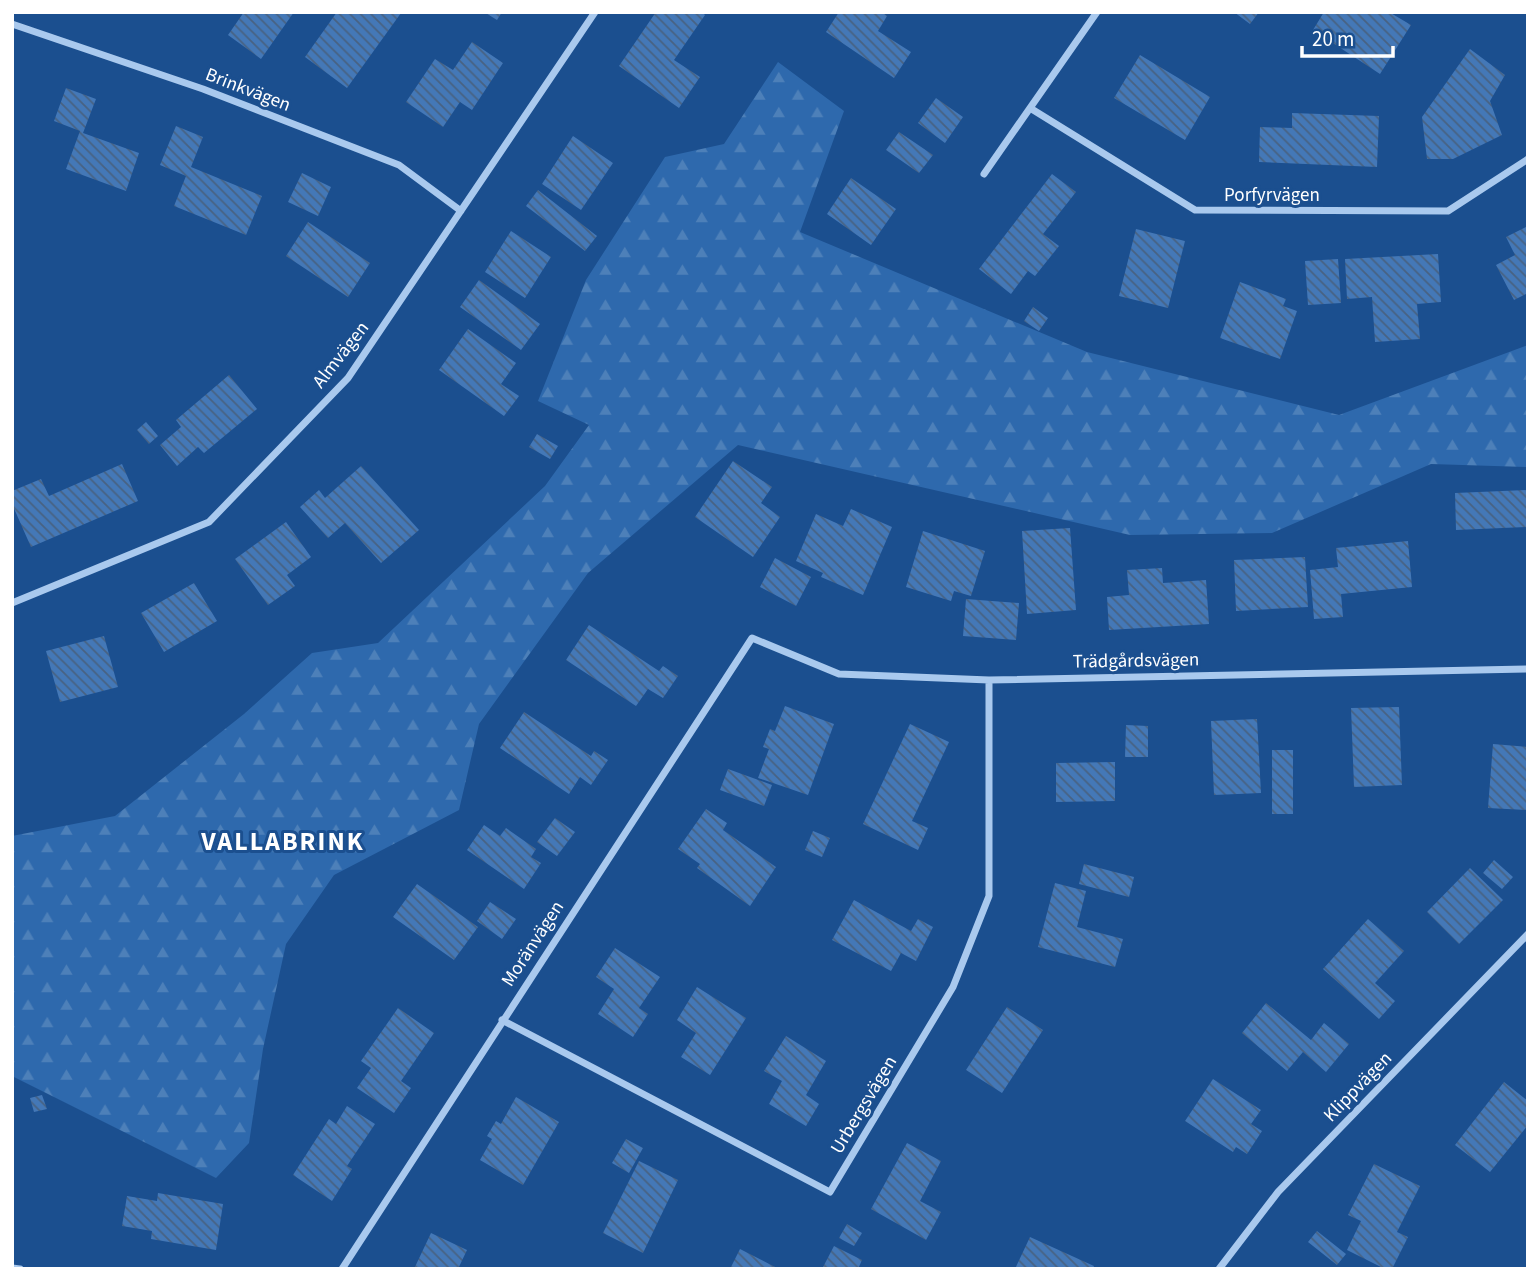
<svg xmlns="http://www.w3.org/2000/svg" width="1540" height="1281" viewBox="0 0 1540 1281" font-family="'Source Sans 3',sans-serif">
  <defs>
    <pattern id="forest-firs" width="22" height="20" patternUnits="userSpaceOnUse" patternTransform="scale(1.75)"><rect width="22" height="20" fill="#2e69ad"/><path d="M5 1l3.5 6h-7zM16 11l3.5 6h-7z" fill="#4d80b9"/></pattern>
    <pattern id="building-back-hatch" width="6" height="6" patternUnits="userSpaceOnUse" patternTransform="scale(1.75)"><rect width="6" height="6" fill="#4478b7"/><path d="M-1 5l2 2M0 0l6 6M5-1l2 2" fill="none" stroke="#486282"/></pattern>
  </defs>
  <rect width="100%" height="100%" fill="#1b4f8f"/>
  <path fill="url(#forest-firs)" d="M 778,62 L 844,111 L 800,232 L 1087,352 L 1339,415 L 1528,345 L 1528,467 L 1431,464 L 1272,533 L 1130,535 L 738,445 L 588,573 L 479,724 L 459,810 L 334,875 L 286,944 L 263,1049 L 249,1143 L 216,1178 L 12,1076 L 12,836 L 115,816 L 244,714 L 312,653 L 378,643 L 545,486 L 589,425 L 538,401 L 586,280 L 665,157 L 724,144 Z"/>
  <path fill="url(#building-back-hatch)" d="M 244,12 L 294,12 L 261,59 L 228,35 Z
    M 337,12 L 401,13 L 347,88 L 305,57 Z
    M 484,12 L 502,12 L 497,20 Z
    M 656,12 L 702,12 L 705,15 L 674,60 L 700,77 L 679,108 L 619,66 Z
    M 839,12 L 882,12 L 887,16 L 878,31 L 911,52 L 894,78 L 826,32 Z
    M 1234,12 L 1259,12 L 1250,24 Z
    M 1324,12 L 1389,12 L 1411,25 L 1380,74 L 1313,30 Z
    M 472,42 L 503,63 L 472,110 L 460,102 L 443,127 L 406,102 L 435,59 L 453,70 Z
    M 1470,49 L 1505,75 L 1490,101 L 1502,135 L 1453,159 L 1427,159 L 1422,117 Z
    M 1140,55 L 1210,97 L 1185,140 L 1114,98 Z
    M 66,88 L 96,99 L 83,133 L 139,153 L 126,191 L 66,169 L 80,131 L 54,121 Z
    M 936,98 L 963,117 L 945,143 L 918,123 Z
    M 1292,113 L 1379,116 L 1377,167 L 1259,162 L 1260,127 L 1292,128 Z
    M 176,126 L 203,137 L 191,167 L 262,196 L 246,235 L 174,206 L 186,176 L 160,165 Z
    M 899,132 L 933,155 L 919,173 L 886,150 Z
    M 573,136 L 613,163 L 581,210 L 542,184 Z
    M 302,173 L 331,187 L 318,216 L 288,202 Z
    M 1052,174 L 1076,192 L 1043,234 L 1059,246 L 1035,276 L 1028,271 L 1011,294 L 979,269 Z
    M 851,178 L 896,209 L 871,245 L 827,214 Z
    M 538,190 L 597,236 L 585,251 L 526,206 Z
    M 308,222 L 370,263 L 348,297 L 286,256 Z
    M 1528,226 L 1528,293 L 1514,300 L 1496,265 L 1515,255 L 1506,237 Z
    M 1136,229 L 1185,241 L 1168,308 L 1119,296 Z
    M 511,231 L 551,257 L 525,298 L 485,272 Z
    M 1438,254 L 1441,302 L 1417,304 L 1420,339 L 1375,342 L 1372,297 L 1347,299 L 1345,259 Z
    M 1338,259 L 1341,303 L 1308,305 L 1305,261 Z
    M 479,280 L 540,324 L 521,350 L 460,307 Z
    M 1240,282 L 1286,299 L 1283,306 L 1297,311 L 1280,359 L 1220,338 Z
    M 1033,307 L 1048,318 L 1039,331 L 1024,321 Z
    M 468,329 L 516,363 L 501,384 L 519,396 L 504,416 L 439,370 Z
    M 229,375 L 257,409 L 204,453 L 198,447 L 177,466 L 160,445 L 181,427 L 176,420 Z
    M 146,422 L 158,436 L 149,444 L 137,430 Z
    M 537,434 L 558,446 L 550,459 L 529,447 Z
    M 733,461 L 772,487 L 761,503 L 780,517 L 753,557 L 695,517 Z
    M 122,464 L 138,501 L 31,547 L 12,504 L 12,491 L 41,479 L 49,496 Z
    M 361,466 L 419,530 L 381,563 L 345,523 L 328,538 L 300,507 L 319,490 L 325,498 Z
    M 1528,490 L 1528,527 L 1456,530 L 1455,493 Z
    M 851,509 L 892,527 L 863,595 L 821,577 L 823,573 L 796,561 L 816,514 L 843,526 Z
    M 286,522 L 311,557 L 287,575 L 295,586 L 268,605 L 235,559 Z
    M 1070,528 L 1076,610 L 1027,614 L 1022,531 Z
    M 923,531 L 985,551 L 971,596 L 954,591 L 951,601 L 906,587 Z
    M 1408,541 L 1412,587 L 1341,594 L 1343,617 L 1314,619 L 1310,570 L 1338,567 L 1336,548 Z
    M 1305,557 L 1308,607 L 1236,611 L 1234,560 Z
    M 775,558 L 811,577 L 796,606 L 760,587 Z
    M 1162,568 L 1163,583 L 1206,580 L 1209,624 L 1109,630 L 1107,597 L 1129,595 L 1127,570 Z
    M 194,583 L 217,621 L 164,652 L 141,613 Z
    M 966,599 L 1019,603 L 1016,640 L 963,636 Z
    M 589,625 L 659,671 L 663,666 L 678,676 L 663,698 L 648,689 L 636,706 L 566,660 Z
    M 104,636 L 118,687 L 60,702 L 46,651 Z
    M 785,706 L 834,724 L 808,795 L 758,778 L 769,749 L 763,747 L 770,729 L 775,731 Z
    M 1399,707 L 1402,785 L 1354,787 L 1351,708 Z
    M 524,712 L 591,756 L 594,751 L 608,760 L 591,785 L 580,777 L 569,794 L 500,748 Z
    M 1257,719 L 1261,793 L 1214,795 L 1211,721 Z
    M 910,724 L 949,742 L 912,821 L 928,828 L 918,850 L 863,824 Z
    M 1126,725 L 1148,726 L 1148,757 L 1125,757 Z
    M 1493,744 L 1528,747 L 1528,810 L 1488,808 Z
    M 1272,750 L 1293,750 L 1293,814 L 1272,814 Z
    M 1115,762 L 1115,801 L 1056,802 L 1056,763 Z
    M 728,769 L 772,785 L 764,806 L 720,790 Z
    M 706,809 L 727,823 L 723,830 L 776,867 L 750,906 L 697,868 L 700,864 L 678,849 Z
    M 555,818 L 575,832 L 557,856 L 537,842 Z
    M 484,825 L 500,836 L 506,828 L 536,849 L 531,857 L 541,863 L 524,889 L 467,850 Z
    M 813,831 L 830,838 L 822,857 L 805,850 Z
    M 1494,860 L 1513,877 L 1502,889 L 1483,873 Z
    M 1084,864 L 1134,877 L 1129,897 L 1079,884 Z
    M 1470,868 L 1503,900 L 1459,944 L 1427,912 Z
    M 1055,883 L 1086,891 L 1077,927 L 1123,939 L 1115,967 L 1038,947 Z
    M 417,884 L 478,927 L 454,960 L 393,917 Z
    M 854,900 L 911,931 L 918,919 L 933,927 L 916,961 L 901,953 L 891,971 L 832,940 Z
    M 490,902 L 516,919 L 502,939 L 477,921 Z
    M 1368,919 L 1404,951 L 1375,983 L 1395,1001 L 1379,1019 L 1323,969 Z
    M 615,948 L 660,977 L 639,1008 L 648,1014 L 633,1037 L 598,1014 L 614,989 L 596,977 Z
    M 697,987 L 746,1018 L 710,1075 L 681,1057 L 696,1033 L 677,1020 Z
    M 1266,1003 L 1311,1040 L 1324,1023 L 1349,1044 L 1326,1072 L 1303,1052 L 1287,1071 L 1242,1033 Z
    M 1007,1007 L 1043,1030 L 1002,1093 L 966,1070 Z
    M 398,1008 L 434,1033 L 401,1081 L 411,1088 L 394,1113 L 357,1088 L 371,1068 L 361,1061 Z
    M 786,1036 L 826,1061 L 806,1095 L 819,1104 L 806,1126 L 769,1104 L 782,1081 L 764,1071 Z
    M 1213,1079 L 1261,1110 L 1251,1124 L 1262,1131 L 1247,1154 L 1236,1147 L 1233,1152 L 1185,1121 Z
    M 1504,1082 L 1528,1101 L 1528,1125 L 1490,1172 L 1455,1145 Z
    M 42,1095 L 47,1109 L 34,1112 L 30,1098 Z
    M 516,1097 L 559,1122 L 523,1185 L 480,1160 L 492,1139 L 487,1136 L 496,1121 L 501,1124 Z
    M 347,1106 L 375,1124 L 347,1166 L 352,1169 L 332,1201 L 293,1175 L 329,1119 L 336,1124 Z
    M 626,1139 L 643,1148 L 629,1173 L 612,1163 Z
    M 907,1143 L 941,1161 L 920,1201 L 941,1212 L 926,1240 L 871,1209 Z
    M 639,1161 L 678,1180 L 643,1253 L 603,1233 Z
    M 1374,1164 L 1420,1186 L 1397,1232 L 1408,1237 L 1392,1269 L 1385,1269 L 1347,1250 L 1361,1221 L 1348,1215 Z
    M 158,1193 L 223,1204 L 216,1250 L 151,1239 L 152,1231 L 122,1226 L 127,1196 L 157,1201 Z
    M 847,1224 L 862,1233 L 854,1246 L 839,1238 Z
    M 1317,1231 L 1346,1254 L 1337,1265 L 1308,1242 Z
    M 431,1233 L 467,1250 L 458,1269 L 414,1269 Z
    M 1030,1237 L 1094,1266 L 1093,1269 L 1015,1269 Z
    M 834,1246 L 862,1260 L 858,1269 L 822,1269 Z
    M 740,1249 L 779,1269 L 730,1269 Z"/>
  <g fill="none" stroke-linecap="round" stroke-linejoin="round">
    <path stroke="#a9c9ee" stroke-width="7" d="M 1097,12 L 1030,108 L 1195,210 L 1448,211 L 1528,159
      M 12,24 L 203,89 L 399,165 L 461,211
      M 984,174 L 1030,108
      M 12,603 L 209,522 L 348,378 L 595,12
      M 502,1020 L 830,1192 L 953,987 L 989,896 L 989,680
      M 12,1268 L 20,1269
      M 342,1269 L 752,638 L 839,674 L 989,680 L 1528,669
      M 1219,1269 L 1278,1192 L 1528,934"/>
  </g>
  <g text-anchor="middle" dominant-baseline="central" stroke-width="6" stroke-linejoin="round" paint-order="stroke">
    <g font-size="19" fill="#fff" stroke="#1b4f8f">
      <text transform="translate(248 90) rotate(21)">Brinkvägen</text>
      <text x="1272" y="195">Porfyrvägen</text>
      <text transform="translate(341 355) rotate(-52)">Almvägen</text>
      <text transform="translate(1136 661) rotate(-1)">Trädgårdsvägen</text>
      <text transform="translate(533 944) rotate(-57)">Moränvägen</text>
      <text transform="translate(1358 1087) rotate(-46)">Klippvägen</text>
      <text transform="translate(864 1105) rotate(-59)">Urbergsvägen</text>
    </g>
    <g font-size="26" font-weight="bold" letter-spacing="2" fill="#fff" stroke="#1b4f8f">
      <text x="283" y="841">VALLABRINK</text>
    </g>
  </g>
  <rect width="1540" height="1281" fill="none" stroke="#ffffff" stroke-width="28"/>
  <path d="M1302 46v10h91v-10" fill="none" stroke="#ffffff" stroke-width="3.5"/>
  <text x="1312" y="46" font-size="21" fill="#ffffff" stroke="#1b4f8f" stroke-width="5" paint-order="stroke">20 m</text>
</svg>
